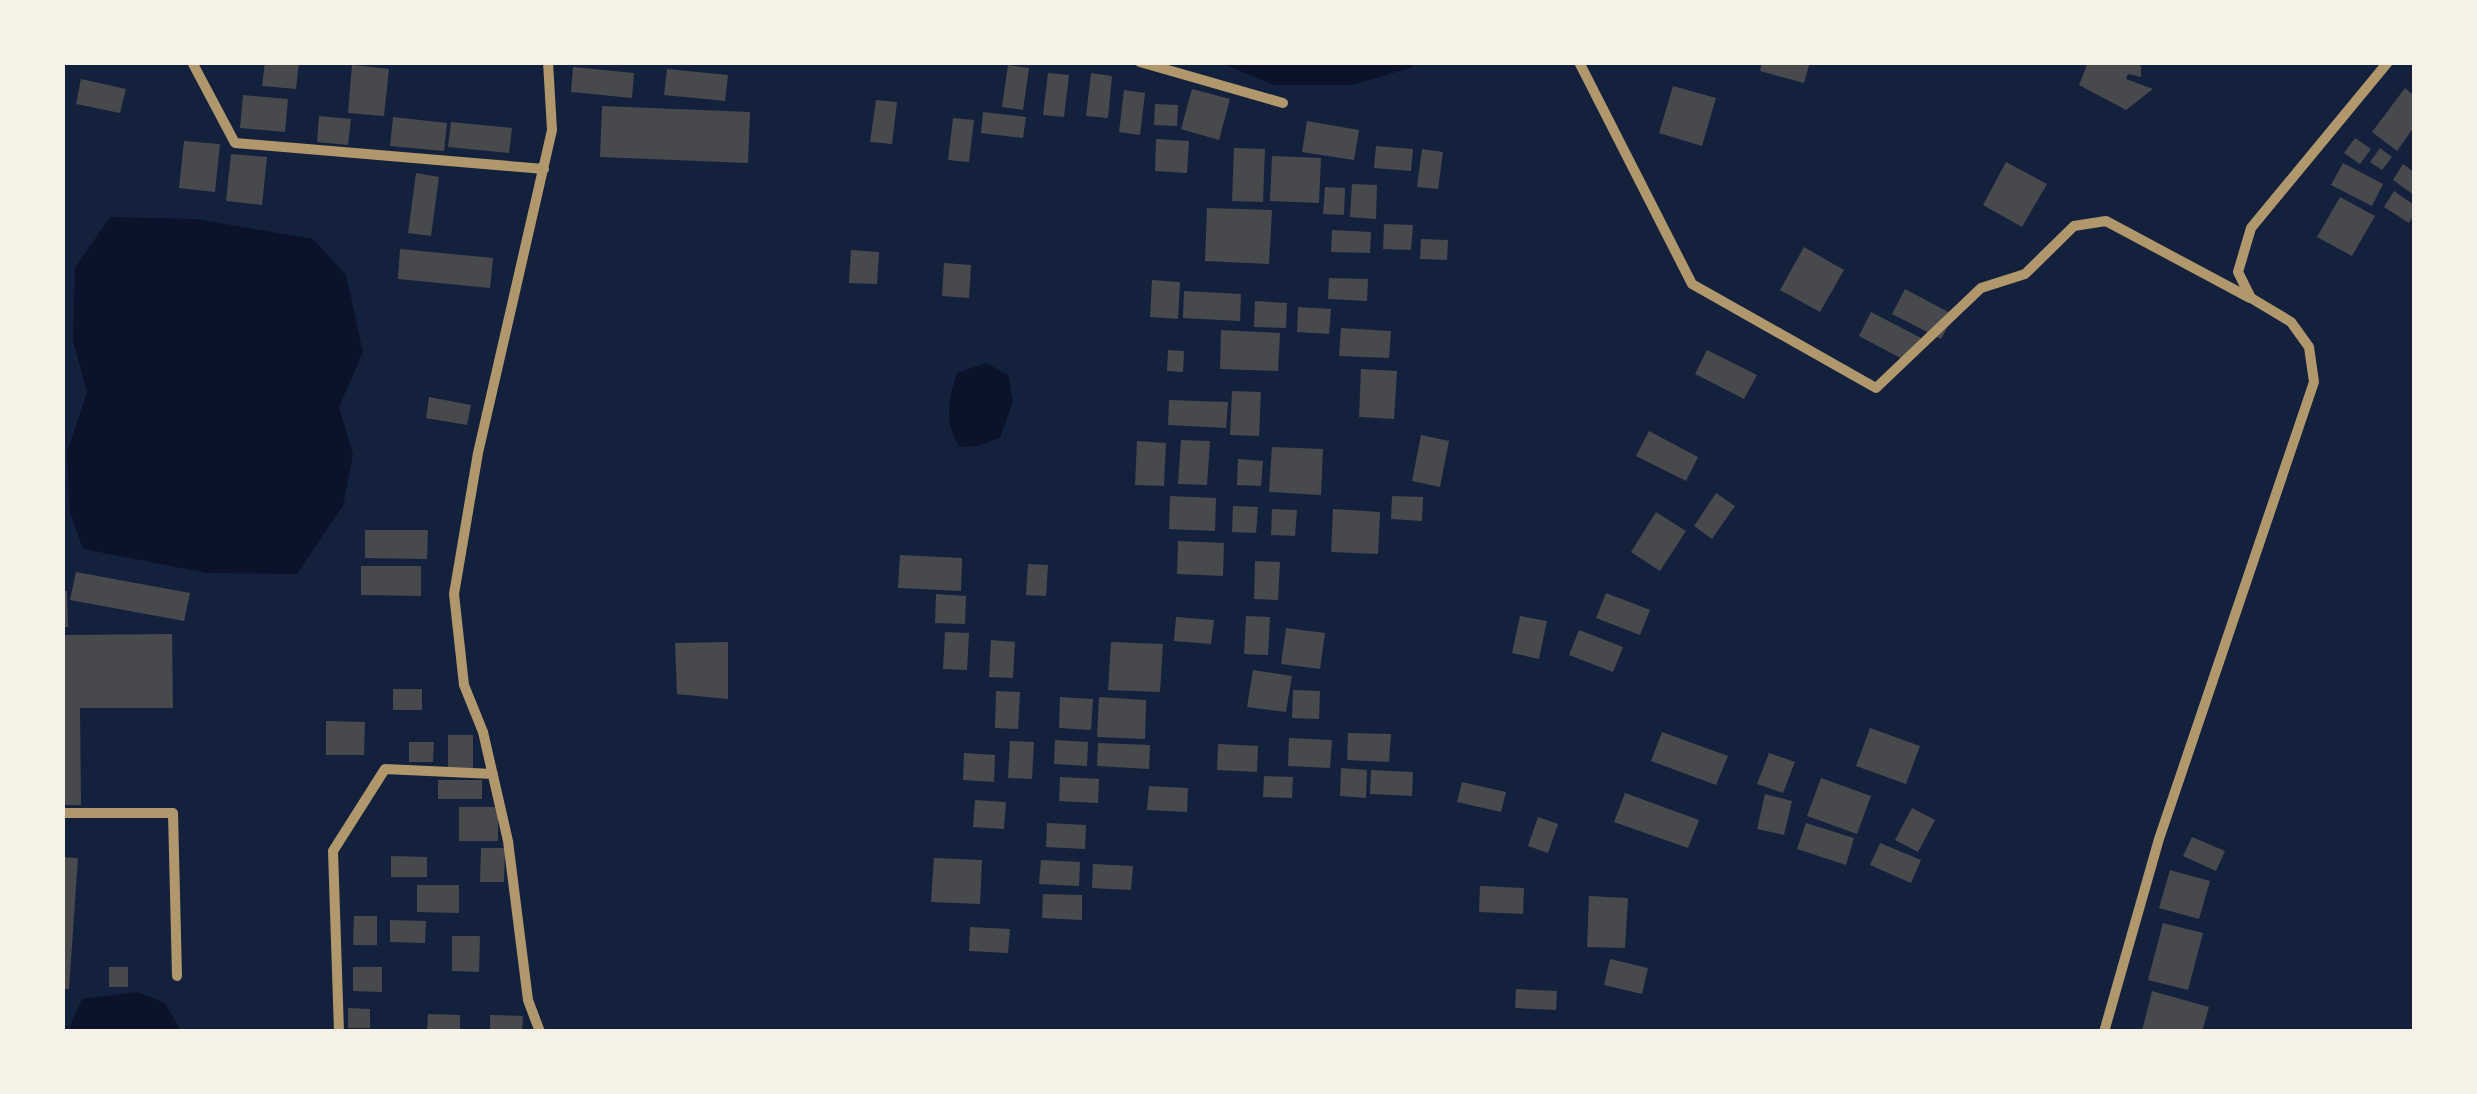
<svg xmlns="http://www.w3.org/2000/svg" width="2477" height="1094" viewBox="0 0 2477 1094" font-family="'PT Sans',sans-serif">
  <rect width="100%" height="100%" fill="#14213d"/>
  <path fill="#0b132b" d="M 1221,63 L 1414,63 L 1413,67 L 1353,85 L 1273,85 Z
    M 110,217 L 196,219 L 313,239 L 346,275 L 363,352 L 339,407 L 353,455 L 343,506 L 297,574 L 207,573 L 83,549 L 70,512 L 67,452 L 87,392 L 73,341 L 75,268 Z
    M 986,363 L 1008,375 L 1013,401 L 1000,438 L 977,446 L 959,447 C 944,420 948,402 957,373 Z
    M 137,992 L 165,1003 L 181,1031 L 68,1031 L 82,999 Z"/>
  <path fill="#48494c" d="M 265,62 L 299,62 L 296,89 L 262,86 Z
    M 1762,62 L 1810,62 L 1804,83 L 1760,71 Z
    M 2088,62 L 2132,62 L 2141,66 L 2141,77 L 2128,74 L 2126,79 L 2153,89 L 2126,110 L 2079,85 Z
    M 352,65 L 389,69 L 384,116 L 348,113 Z
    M 1008,65 L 1029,68 L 1023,110 L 1002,107 Z
    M 573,67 L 634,73 L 632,98 L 571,92 Z
    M 667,69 L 728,75 L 725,101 L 664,95 Z
    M 1048,73 L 1069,75 L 1064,117 L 1043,115 Z
    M 1091,73 L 1112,76 L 1108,118 L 1086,116 Z
    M 81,79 L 126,89 L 120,113 L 76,104 Z
    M 1673,86 L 1716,98 L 1702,146 L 1659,133 Z
    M 2405,88 L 2414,96 L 2414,127 L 2397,151 L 2372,132 Z
    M 1192,89 L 1230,99 L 1219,140 L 1181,129 Z
    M 1124,90 L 1145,93 L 1140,135 L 1119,132 Z
    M 243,95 L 288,99 L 285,132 L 240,128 Z
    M 876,100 L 897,102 L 892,144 L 870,142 Z
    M 1155,104 L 1178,105 L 1177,126 L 1154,125 Z
    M 602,106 L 750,112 L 748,163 L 600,157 Z
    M 983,112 L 1026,117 L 1023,138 L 981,133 Z
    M 319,116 L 351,119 L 348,145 L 317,142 Z
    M 393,117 L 447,123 L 444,151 L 390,146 Z
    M 953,118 L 974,120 L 969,162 L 948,160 Z
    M 1307,121 L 1359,130 L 1354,160 L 1302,152 Z
    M 451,122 L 512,128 L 509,153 L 448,147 Z
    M 2355,138 L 2371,149 L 2360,164 L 2344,153 Z
    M 1156,139 L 1189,141 L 1187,173 L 1155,171 Z
    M 184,141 L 220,144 L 215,192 L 179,188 Z
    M 1376,146 L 1413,149 L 1411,171 L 1374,168 Z
    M 1234,148 L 1265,149 L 1263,202 L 1232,201 Z
    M 2380,148 L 2392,157 L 2382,170 L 2370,162 Z
    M 1422,149 L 1443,152 L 1438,189 L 1417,187 Z
    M 231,154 L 267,157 L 262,205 L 226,201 Z
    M 1272,156 L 1321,158 L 1319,203 L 1270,201 Z
    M 2006,162 L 2047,184 L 2022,227 L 1983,205 Z
    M 2343,163 L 2383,184 L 2372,206 L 2331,185 Z
    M 2403,164 L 2414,172 L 2414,195 L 2393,180 Z
    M 416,173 L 439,177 L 431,236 L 408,233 Z
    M 1352,184 L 1377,185 L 1376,219 L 1350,217 Z
    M 1325,187 L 1345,188 L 1344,215 L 1323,214 Z
    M 2394,191 L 2414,205 L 2414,214 L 2409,223 L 2384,207 Z
    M 2340,197 L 2375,216 L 2352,256 L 2317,237 Z
    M 1207,208 L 1272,210 L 1269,264 L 1205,261 Z
    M 1384,224 L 1413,225 L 1411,250 L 1383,249 Z
    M 1332,230 L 1371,232 L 1370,253 L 1331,252 Z
    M 1421,239 L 1448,240 L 1447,260 L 1420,259 Z
    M 1804,247 L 1844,270 L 1820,312 L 1780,290 Z
    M 400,249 L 493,258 L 490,288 L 398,279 Z
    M 851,250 L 879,252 L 877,284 L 849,283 Z
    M 944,263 L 971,265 L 969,298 L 942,296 Z
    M 1329,278 L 1368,279 L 1367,301 L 1328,299 Z
    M 1152,280 L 1180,282 L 1178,319 L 1150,317 Z
    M 1905,289 L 1954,315 L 1941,339 L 1892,314 Z
    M 1184,291 L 1241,294 L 1240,321 L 1183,318 Z
    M 1255,301 L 1287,303 L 1286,328 L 1254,327 Z
    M 1298,307 L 1331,309 L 1329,334 L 1297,332 Z
    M 1871,312 L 1921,338 L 1908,362 L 1859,336 Z
    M 1341,328 L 1391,331 L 1389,358 L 1339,356 Z
    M 1221,330 L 1280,333 L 1278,371 L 1220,369 Z
    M 1168,350 L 1184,351 L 1183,372 L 1167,371 Z
    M 1707,350 L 1757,375 L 1744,399 L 1695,374 Z
    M 1361,369 L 1397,371 L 1394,419 L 1359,417 Z
    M 1232,391 L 1261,392 L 1259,436 L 1230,435 Z
    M 429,397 L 471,405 L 467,425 L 426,418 Z
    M 1169,400 L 1228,402 L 1226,428 L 1168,425 Z
    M 1649,431 L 1698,457 L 1686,481 L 1636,456 Z
    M 1421,435 L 1449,441 L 1440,487 L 1412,481 Z
    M 1181,440 L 1210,441 L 1207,485 L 1178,484 Z
    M 1137,441 L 1166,443 L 1164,486 L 1135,485 Z
    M 1272,447 L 1323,449 L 1321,495 L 1269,492 Z
    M 1238,459 L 1263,461 L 1261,486 L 1237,485 Z
    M 1716,493 L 1735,506 L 1712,539 L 1694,526 Z
    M 1170,496 L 1216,498 L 1215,531 L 1169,529 Z
    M 1392,496 L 1423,497 L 1422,521 L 1391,519 Z
    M 1233,506 L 1258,507 L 1256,533 L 1232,532 Z
    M 1272,509 L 1297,510 L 1295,536 L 1271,535 Z
    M 1333,509 L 1380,512 L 1378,554 L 1331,552 Z
    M 1656,512 L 1686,531 L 1660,571 L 1631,552 Z
    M 365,530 L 428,530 L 427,559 L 365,558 Z
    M 1178,541 L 1224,543 L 1223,576 L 1177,574 Z
    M 900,555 L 962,558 L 961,591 L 898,588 Z
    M 1255,561 L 1280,562 L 1278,600 L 1254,599 Z
    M 1028,564 L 1048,565 L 1046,596 L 1026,595 Z
    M 361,566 L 421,566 L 421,596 L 361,595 Z
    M 76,572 L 190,593 L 184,621 L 70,600 Z
    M 62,591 L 67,591 L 68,627 L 62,627 Z
    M 1606,593 L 1650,610 L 1640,635 L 1596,618 Z
    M 936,594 L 966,596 L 965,624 L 935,623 Z
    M 1246,616 L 1270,617 L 1268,655 L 1244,654 Z
    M 1520,616 L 1547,621 L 1539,659 L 1512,653 Z
    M 1176,617 L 1214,620 L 1211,644 L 1174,641 Z
    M 1286,628 L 1325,633 L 1320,669 L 1281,664 Z
    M 1579,630 L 1623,647 L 1613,672 L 1569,655 Z
    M 945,632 L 969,633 L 967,670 L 943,669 Z
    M 172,634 L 173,708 L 80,708 L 81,805 L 62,805 L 62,635 Z
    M 991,640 L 1015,642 L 1013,678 L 989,677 Z
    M 728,642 L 728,699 L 677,694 L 675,643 Z
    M 1111,642 L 1163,644 L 1160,692 L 1108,690 Z
    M 1253,670 L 1292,676 L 1286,712 L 1247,707 Z
    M 393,689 L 422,689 L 422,710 L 393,710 Z
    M 1293,690 L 1320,691 L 1319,719 L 1292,718 Z
    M 996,691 L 1020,692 L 1018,729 L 995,728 Z
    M 1060,697 L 1093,699 L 1091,730 L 1059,728 Z
    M 1099,697 L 1146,700 L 1145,739 L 1097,737 Z
    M 326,721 L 365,722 L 364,755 L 326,755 Z
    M 1870,728 L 1920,746 L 1906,784 L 1856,766 Z
    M 1662,732 L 1728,756 L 1716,785 L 1651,761 Z
    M 1348,733 L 1391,734 L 1389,762 L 1347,760 Z
    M 448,735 L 473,735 L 473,768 L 448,768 Z
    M 1289,738 L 1332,740 L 1330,768 L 1288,766 Z
    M 1055,740 L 1088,742 L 1087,766 L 1054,764 Z
    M 1010,741 L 1034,742 L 1032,779 L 1008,778 Z
    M 409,742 L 434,742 L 433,762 L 409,762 Z
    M 1098,743 L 1150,745 L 1149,769 L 1097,766 Z
    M 1218,744 L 1258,746 L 1257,772 L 1217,770 Z
    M 964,753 L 995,755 L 994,782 L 963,780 Z
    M 1769,753 L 1795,762 L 1783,793 L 1757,784 Z
    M 1341,768 L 1367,770 L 1366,798 L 1340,796 Z
    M 1371,770 L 1413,772 L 1412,796 L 1370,794 Z
    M 1264,776 L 1293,777 L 1292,798 L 1263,797 Z
    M 1060,777 L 1099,779 L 1098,803 L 1059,801 Z
    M 1821,778 L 1871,796 L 1857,834 L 1807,816 Z
    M 438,780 L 482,780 L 482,799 L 438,799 Z
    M 1462,782 L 1506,792 L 1501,812 L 1457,802 Z
    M 1149,786 L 1188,788 L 1187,812 L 1147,810 Z
    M 1625,793 L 1699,820 L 1688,848 L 1614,822 Z
    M 1765,794 L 1792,801 L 1784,835 L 1757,829 Z
    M 975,800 L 1006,802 L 1004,829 L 973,827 Z
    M 459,807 L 498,807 L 498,841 L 459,841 Z
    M 1912,808 L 1935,820 L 1918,852 L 1895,840 Z
    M 1538,817 L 1558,824 L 1548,853 L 1528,846 Z
    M 1047,823 L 1086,825 L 1085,849 L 1046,847 Z
    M 1806,823 L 1854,838 L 1846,865 L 1797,849 Z
    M 2192,837 L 2225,851 L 2216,871 L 2183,856 Z
    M 1880,843 L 1921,860 L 1911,883 L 1870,865 Z
    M 481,848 L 505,848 L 504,882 L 480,882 Z
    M 391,856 L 427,857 L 427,877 L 391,877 Z
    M 62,857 L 78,858 L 69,989 L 62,989 Z
    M 934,858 L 982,860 L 980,904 L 931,902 Z
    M 1041,860 L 1080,862 L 1079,886 L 1039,884 Z
    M 1093,864 L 1133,866 L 1131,890 L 1092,888 Z
    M 2170,870 L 2210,881 L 2199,919 L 2159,908 Z
    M 417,885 L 459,885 L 459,913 L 417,912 Z
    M 1480,886 L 1524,888 L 1523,914 L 1479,912 Z
    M 1043,894 L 1082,895 L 1082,920 L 1042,918 Z
    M 1589,896 L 1628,898 L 1625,948 L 1587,947 Z
    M 354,916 L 377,916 L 377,945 L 353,945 Z
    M 390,920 L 426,921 L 425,943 L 390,942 Z
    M 2163,923 L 2203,933 L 2188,990 L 2148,980 Z
    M 970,927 L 1010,929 L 1008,953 L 969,951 Z
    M 452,936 L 480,936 L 479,972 L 452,971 Z
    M 1610,959 L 1648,968 L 1642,994 L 1604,985 Z
    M 109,967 L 128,967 L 128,987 L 109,987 Z
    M 353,967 L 382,967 L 382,992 L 353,991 Z
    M 1516,989 L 1557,991 L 1556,1010 L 1515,1008 Z
    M 2152,991 L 2209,1007 L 2202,1032 L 2142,1031 Z
    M 348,1008 L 370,1009 L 370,1028 L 348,1028 Z
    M 428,1014 L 460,1015 L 460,1032 L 427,1032 Z
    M 490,1015 L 523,1016 L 522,1032 L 490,1032 Z"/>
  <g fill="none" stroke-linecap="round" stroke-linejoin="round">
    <path stroke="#b1986c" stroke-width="10" d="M 192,62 L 235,143 L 544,169
      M 1140,62 L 1283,103
      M 1579,62 L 1692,284 L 1876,388 L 1981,288 L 2025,274 L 2074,226 L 2106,221 L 2250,298
      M 62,813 L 173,813 L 177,976
      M 339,1032 L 333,851 L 385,769 L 493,774
      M 540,1032 L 528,1000 L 508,841 L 483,732 L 464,685 L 454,594 L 478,453 L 552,130 L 548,62
      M 2104,1032 L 2159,839 L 2314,382 L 2309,347 L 2291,322 L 2251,298 L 2238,272 L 2251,228 L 2388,62"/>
  </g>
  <rect width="2477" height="1094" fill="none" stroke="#f6f1e7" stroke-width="130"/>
</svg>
